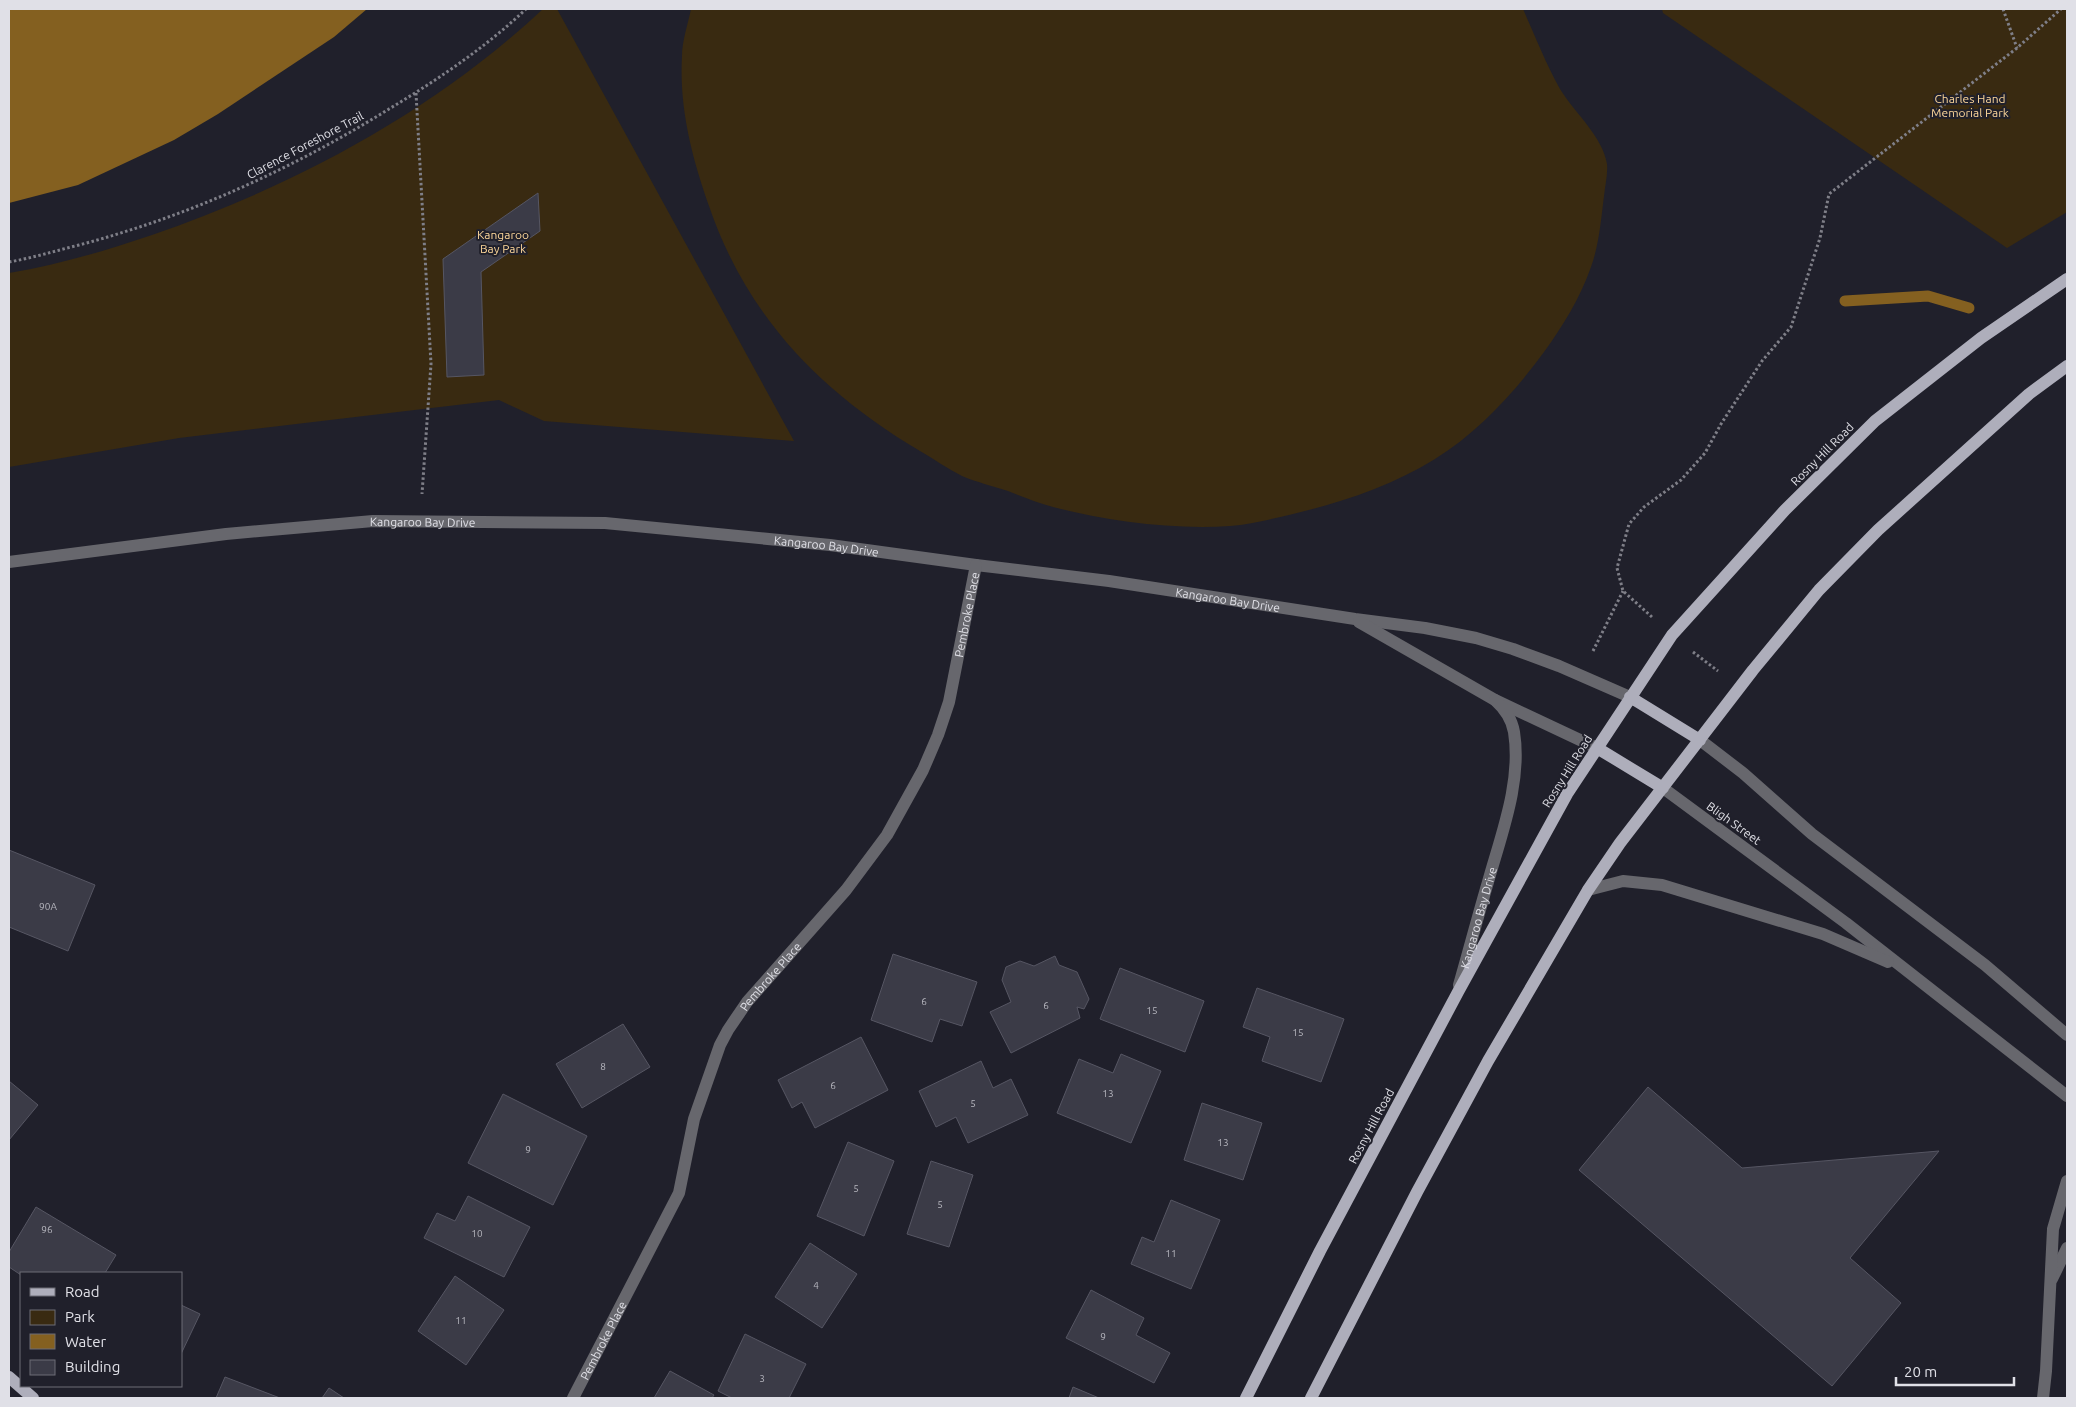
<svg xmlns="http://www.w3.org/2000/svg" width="2076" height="1407" viewBox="0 0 2076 1407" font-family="Ubuntu,sans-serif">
  <rect width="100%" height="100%" fill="#20202b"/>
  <path fill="#392a11" d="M 543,9 L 557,9 L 794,441 L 544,421 L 499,400 L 179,438 L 9,467 L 9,273 C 57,265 105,251 152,235 C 294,186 433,112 543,9 Z
    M 691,9 L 1523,9 C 1535,36 1546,64 1560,89 C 1574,112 1603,137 1607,164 C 1608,174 1605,186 1604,196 C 1601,220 1599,245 1591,267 C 1580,298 1563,326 1544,352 C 1514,393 1478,432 1435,459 C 1391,486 1343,502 1293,514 C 1272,519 1251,524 1230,526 C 1174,530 1107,521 1053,507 C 1038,503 1023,497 1008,491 C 993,486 976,482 962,476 C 948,469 934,459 920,451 C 821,392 747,317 709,206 C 692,158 679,108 682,56 C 682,41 688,24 691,9 Z
    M 1662,9 L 2067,9 L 2067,212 L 2007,248 L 1663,13 Z"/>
  <path fill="#846020" d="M 9,9 L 367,9 L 334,37 L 218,114 L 174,140 L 78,185 L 9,203 Z"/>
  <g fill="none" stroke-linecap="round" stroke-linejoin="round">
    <path stroke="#846020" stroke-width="11" d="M 1845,301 L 1928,296 L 1969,308"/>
  </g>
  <path fill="#3b3b47" stroke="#565663" d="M 538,193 L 540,231 L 481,272 L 484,375 L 447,377 L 443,259 Z
    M 9,850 L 95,885 L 68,951 L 9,927 Z
    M 893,954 L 977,982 L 962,1026 L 940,1019 L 932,1042 L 871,1020 Z
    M 1055,956 L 1059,965 L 1077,972 L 1089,999 L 1084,1009 L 1077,1007 L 1080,1018 L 1011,1053 L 990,1012 L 1011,1002 L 1002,980 L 1006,967 L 1020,961 L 1034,966 Z
    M 1120,968 L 1204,1001 L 1185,1052 L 1100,1019 Z
    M 1257,988 L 1344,1019 L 1321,1082 L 1262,1061 L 1270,1037 L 1243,1027 Z
    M 623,1024 L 650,1067 L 582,1108 L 556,1064 Z
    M 861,1037 L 888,1090 L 815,1128 L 802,1102 L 792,1108 L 778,1080 Z
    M 1121,1054 L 1161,1071 L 1131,1143 L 1057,1113 L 1079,1059 L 1113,1073 Z
    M 981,1061 L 993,1088 L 1011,1079 L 1028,1115 L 968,1143 L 956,1117 L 936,1127 L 919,1091 Z
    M 9,1081 L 38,1105 L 9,1140 Z
    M 1648,1087 L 1742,1168 L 1939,1151 L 1850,1258 L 1901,1303 L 1832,1386 L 1579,1170 Z
    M 503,1094 L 587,1136 L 553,1205 L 468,1163 Z
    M 1202,1103 L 1262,1123 L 1243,1180 L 1184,1160 Z
    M 848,1142 L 894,1161 L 864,1236 L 817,1216 Z
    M 931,1161 L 973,1175 L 949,1247 L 907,1234 Z
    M 468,1196 L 530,1227 L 504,1277 L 424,1238 L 437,1213 L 455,1221 Z
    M 1171,1200 L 1220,1220 L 1191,1289 L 1131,1264 L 1142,1237 L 1154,1242 Z
    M 36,1207 L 116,1255 L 105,1273 L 21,1273 L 21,1275 L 9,1267 L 9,1252 Z
    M 810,1243 L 857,1274 L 822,1328 L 775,1297 Z
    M 455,1276 L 504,1310 L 466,1365 L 418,1331 Z
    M 1091,1290 L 1144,1318 L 1136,1335 L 1170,1353 L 1154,1383 L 1066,1338 Z
    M 181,1305 L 200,1314 L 181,1354 Z
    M 745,1334 L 806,1364 L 789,1398 L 732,1398 L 718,1391 Z
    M 670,1371 L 714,1395 L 712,1398 L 654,1398 Z
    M 225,1377 L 280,1398 L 216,1398 Z
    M 1073,1387 L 1099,1398 L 1069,1398 Z
    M 329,1388 L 344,1398 L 322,1398 Z"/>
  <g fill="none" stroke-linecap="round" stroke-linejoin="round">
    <path stroke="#7f7f88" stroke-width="3" stroke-dasharray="2.5 2.5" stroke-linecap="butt" d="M 2003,9 L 2017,48
      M 416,93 L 431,364 L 422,494
      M 9,262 C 32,258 55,251 79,245 C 189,216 292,169 389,109 C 437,80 485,48 526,9
      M 1652,617 L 1623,591 L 1617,568 L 1629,524 L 1644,507 L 1681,480 L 1705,453 L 1721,424 L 1762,361 L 1791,327 L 1820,238 L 1829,194 L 2017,48 L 2061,9
      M 1593,651 L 1623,591
      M 1693,652 L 1718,671"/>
    <g stroke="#67676d" stroke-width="12">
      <path id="s1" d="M 9,562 L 226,534 L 373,521 L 605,523 L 830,545 L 976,565 L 1109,581 L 1355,619 L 1425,628 L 1476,638 L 1513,649 L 1559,666 L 1630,697"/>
      <path d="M 1359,622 L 1495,700 L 1597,748"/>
      <path d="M 1700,740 L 1743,773 L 1812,834 L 1985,965 L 2067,1035"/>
      <path d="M 1663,788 L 1846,923 L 2067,1096"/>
      <path d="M 1588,890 L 1623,881 L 1662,885 L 1823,934 L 1888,962"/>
      <path id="s2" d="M 1459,985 C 1469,950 1478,916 1488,882 C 1501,835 1522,782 1514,732 C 1512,720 1505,709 1495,700"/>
      <path d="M 2052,1279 L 2067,1248"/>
      <path id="s3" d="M 573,1398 L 679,1193 L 694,1119 L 720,1045 L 728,1030 L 747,1002 L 846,890 L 887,835 L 923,770 L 938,735 L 949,702 L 976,565"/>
      <path d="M 2043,1398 L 2046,1371 L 2053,1229 L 2067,1181"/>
    </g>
    <path stroke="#aeaebb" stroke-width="12" d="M 1630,697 L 1700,740
      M 1597,748 L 1663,788
      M 9,1377 L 33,1398
      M 1246,1398 L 1320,1251 L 1458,992 L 1567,794 L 1672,635 L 1785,510 L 1875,421 L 1981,338 L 2067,279
      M 1311,1398 L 1417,1192 L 1488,1061 L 1588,890 L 1620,843 L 1753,670 L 1819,590 L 1878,530 L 2029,394 L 2067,366"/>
  </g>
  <g text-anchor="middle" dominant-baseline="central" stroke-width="4" stroke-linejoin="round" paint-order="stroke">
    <g font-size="10" fill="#b7b7bf">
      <text x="48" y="906">90A</text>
      <text x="924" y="1001">6</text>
      <text x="1046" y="1005">6</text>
      <text x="1152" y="1010">15</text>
      <text x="1298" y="1032">15</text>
      <text x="603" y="1066">8</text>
      <text x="833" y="1085">6</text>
      <text x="1108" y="1093">13</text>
      <text x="973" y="1103">5</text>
      <text x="1223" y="1142">13</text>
      <text x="528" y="1149">9</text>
      <text x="856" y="1188">5</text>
      <text x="940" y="1204">5</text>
      <text x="47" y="1229">96</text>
      <text x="477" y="1233">10</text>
      <text x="1171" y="1253">11</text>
      <text x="816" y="1285">4</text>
      <text x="461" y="1320">11</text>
      <text x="1103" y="1336">9</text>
      <text x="762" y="1378">3</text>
    </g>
    <g font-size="12" fill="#fcd69a" stroke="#20202b">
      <text x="1970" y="98">Charles Hand<tspan x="1970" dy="14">Memorial Park</tspan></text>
      <text x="503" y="234">Kangaroo<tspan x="503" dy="14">Bay Park</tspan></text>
    </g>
    <g font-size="12" fill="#e0e0e7" stroke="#20202b">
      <text transform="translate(305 145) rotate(-28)">Clarence Foreshore Trail</text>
      <text transform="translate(1822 454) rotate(-45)">Rosny Hill Road</text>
      <text stroke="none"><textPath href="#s1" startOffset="416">Kangaroo Bay Drive</textPath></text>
      <text stroke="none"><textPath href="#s1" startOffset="821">Kangaroo Bay Drive</textPath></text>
      <text stroke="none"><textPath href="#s1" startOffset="1226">Kangaroo Bay Drive</textPath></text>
      <text stroke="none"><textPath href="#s3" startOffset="890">Pembroke Place</textPath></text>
      <text transform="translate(1567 771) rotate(-58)">Rosny Hill Road</text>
      <text transform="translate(1734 823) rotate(36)">Bligh Street</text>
      <text stroke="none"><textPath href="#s2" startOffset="70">Kangaroo Bay Drive</textPath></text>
      <text stroke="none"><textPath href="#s3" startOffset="470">Pembroke Place</textPath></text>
      <text transform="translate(1371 1126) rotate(-62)">Rosny Hill Road</text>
      <text stroke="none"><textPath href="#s3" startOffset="65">Pembroke Place</textPath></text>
    </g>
  </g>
  <rect width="2076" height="1407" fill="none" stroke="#e0e0e7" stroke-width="20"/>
  <rect x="20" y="1272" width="162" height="115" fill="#20202b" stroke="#6d6d76"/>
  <rect x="30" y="1288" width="25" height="8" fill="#aeaebb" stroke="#6d6d76"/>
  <text x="65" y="1297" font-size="15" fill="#e0e0e7">Road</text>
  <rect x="30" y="1310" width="25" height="15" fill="#392a11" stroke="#6d6d76"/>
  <text x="65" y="1322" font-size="15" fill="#e0e0e7">Park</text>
  <rect x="30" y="1334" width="25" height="15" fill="#846020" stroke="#6d6d76"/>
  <text x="65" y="1347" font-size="15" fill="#e0e0e7">Water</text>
  <rect x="30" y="1360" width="25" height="15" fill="#3b3b47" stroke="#6d6d76"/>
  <text x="65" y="1372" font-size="15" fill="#e0e0e7">Building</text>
  <path d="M1896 1377v8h118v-8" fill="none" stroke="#e0e0e7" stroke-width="2.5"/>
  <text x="1904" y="1377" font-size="15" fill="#e0e0e7" stroke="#20202b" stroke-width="4" paint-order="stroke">20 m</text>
</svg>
